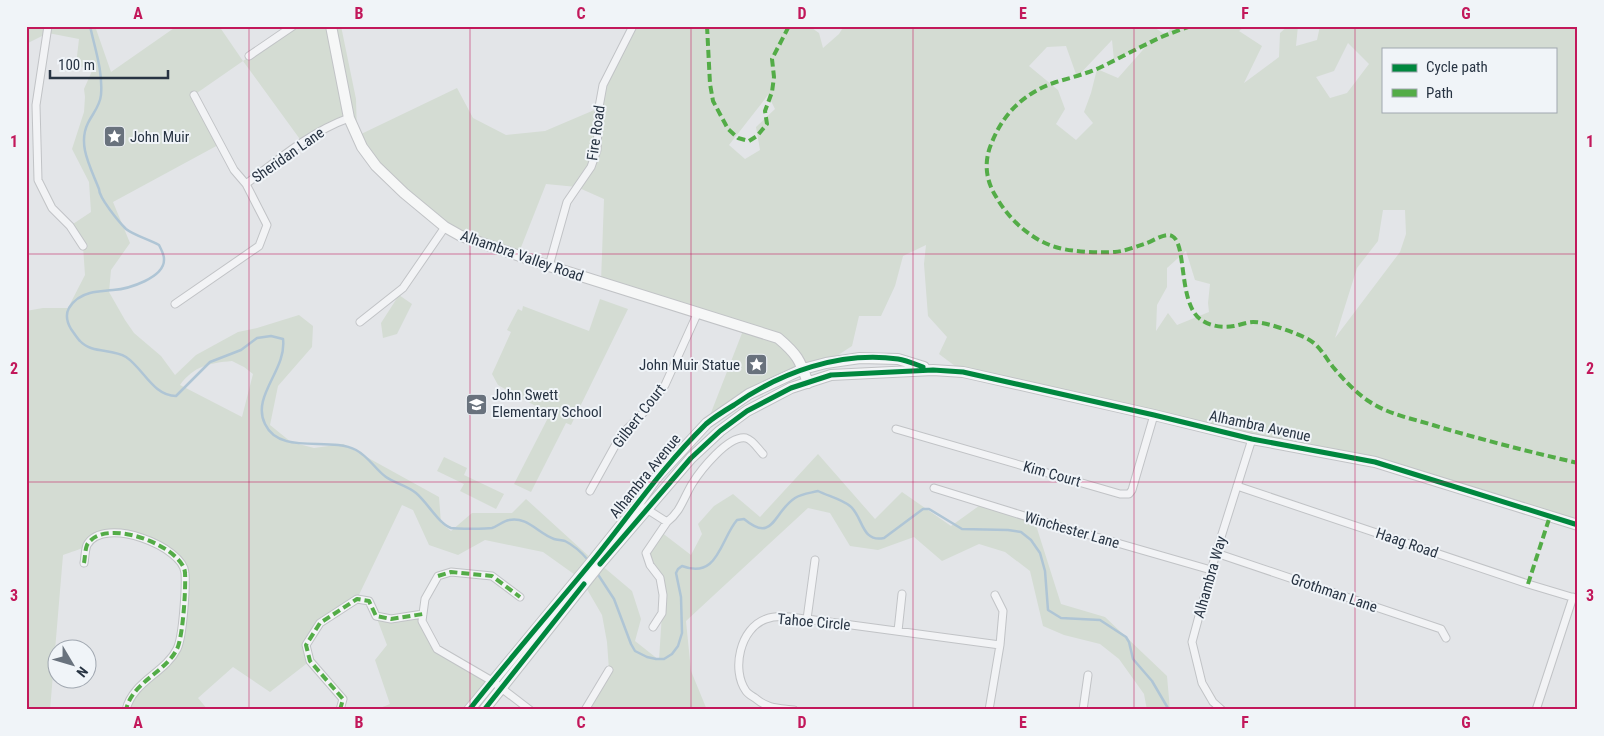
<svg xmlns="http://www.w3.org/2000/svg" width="1604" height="736" viewBox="0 0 1604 736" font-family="'Roboto Condensed',sans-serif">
  <rect width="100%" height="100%" fill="#e3e5e8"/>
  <path fill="#d4dcd3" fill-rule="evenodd" d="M 26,26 L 95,26 L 111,72 L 177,26 L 219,26 L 243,61 L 293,26 L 341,26 L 356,99 L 357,136 L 457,88 L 473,118 L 506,135 L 545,131 L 599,108 L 603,85 L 633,26 L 809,26 L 819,33 L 823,48 L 839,34 L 844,26 L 1152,26 L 1166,35 L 1172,26 L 1246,26 L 1239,31 L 1262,46 L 1244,83 L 1279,57 L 1280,33 L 1288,26 L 1298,26 L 1296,46 L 1317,40 L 1320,26 L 1578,26 L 1578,334 L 1575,354 L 1578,354 L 1578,525 L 1375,462 L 1252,439 L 1154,415 L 963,372 L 939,354 L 947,337 L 928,316 L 924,264 L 926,245 L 903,256 L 895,286 L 881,316 L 859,316 L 852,346 L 826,363 L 803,369 L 749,394 L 707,423 L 744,328 L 601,282 L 604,199 L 577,187 L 546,184 L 518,255 C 499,249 477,245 460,236 C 432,221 377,173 362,146 C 357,138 353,128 349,119 L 331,125 L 302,142 L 243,61 L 194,95 L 220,144 L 113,202 L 130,243 L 111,270 L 109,292 L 125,320 L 134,333 L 161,356 L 175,375 L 196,355 L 238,332 L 257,328 L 299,315 L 313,326 L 312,347 L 278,386 L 270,425 L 291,442 L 314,448 L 343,444 L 439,497 L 441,523 L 451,531 L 472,513 L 512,513 L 526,499 L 593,560 L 578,577 L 543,552 L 485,540 L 458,555 L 429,545 L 413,510 L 402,505 L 357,599 L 320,623 L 306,645 L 310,661 L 270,692 L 233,667 L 198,698 L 208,710 L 126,710 C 132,682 165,673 177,649 C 182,639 188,579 185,570 C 177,548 128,530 106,533 C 97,534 94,540 87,545 C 81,550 70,552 63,555 L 50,710 L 26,710 L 26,311 L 43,308 L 68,308 L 85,275 L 83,246 L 70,226 L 91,212 L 89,182 L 72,149 L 84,112 L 85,97 L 84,89 L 92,71 L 76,65 L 79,39 L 48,33 L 26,44 ZM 1112,40 L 1114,60 L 1149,43 L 1118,78 L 1097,69 L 1091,93 L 1084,112 L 1093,123 L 1076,140 L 1056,124 L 1065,109 L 1058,90 L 1029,66 L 1047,47 L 1066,46 L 1077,77 ZM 1348,43 L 1369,64 L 1347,93 L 1330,98 L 1316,77 L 1334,71 ZM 1383,49 L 1555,49 L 1555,111 L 1383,111 ZM 768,95 L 775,109 L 756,127 L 760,150 L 745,159 L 729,145 ZM 1383,210 L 1405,210 L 1406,234 L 1400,252 L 1335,338 L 1357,268 L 1378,241 ZM 1186,251 L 1195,280 L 1210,284 L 1208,303 L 1209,312 L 1177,325 L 1168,313 L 1156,331 L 1157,305 L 1167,287 L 1167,268 ZM 232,361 L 244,367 L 253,374 L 242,417 L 180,385 C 194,366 209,363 232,361 Z
    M 399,295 L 412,304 L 397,334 L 383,338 L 381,323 Z
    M 600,299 L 628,309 L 571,425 L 566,423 L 531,492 L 514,484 L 550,414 L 498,385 L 492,374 L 511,332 L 507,330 L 518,309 L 522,311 L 523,306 L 589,331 Z
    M 818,454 L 875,519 L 902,492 L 951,526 L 983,503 L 1034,519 L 1061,604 L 1105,617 L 1167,676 L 1170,710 L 1147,710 L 1144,694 L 1119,659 L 1100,644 L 1064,635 L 1043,626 L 1030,571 L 1005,552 L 979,544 L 942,561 L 914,537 L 878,550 L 850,546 L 830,513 L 808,508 L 686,621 L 691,671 L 707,710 L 585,709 L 609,670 L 607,642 L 602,615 L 584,584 L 600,564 L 632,591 L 641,619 L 635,641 L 659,660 L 662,613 L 660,578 L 646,553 L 661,532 L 691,555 L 702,534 L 698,524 L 714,506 L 733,494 L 760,517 Z
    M 444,457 L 467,468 L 464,475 L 504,494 L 496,509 L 460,491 L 464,484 L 437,471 Z
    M 423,614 L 437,649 L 492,681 L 469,710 L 375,710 L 390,704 L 375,660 L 387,645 L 376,616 Z"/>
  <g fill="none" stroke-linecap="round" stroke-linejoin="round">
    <path stroke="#afc5d5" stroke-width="2.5" d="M 90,26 C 95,49 103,71 101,95 C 100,106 93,113 88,123 C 77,145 91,168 99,189 C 99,198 119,222 126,229 C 135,236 149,239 159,245 C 161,249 164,254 164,259 C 165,278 128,289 113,290 C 105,291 98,291 90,293 C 82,295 74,300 69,308 C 65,315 67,322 71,329 C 74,333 77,338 80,341 C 92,354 112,348 126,357 C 143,368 153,396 176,396 L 210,362 L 241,350 L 257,338 L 271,336 L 283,339 C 287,370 251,396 265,424 C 280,456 330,436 356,450 C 369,457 375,469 386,477 C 396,484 406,485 416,493 C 427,502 439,524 451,528 C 456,529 487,529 492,528 C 498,526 503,521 509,520 C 527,516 539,534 554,539 C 557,540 561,540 565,541 C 573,545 582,553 588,560
      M 597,573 L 614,599 L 631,644 L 635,651 L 647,657 L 656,659 L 664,659 L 672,654 L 678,646 L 682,633 L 681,597 L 676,573 L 678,569 L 682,566 C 718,580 720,540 737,520 L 744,519 C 774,544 773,512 795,498 C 801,494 810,493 818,491 C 828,496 841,499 850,506 C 863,516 861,543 884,538 L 923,509 L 929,509 L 962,529 L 1008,530 L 1021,532 L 1031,540 L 1040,553 L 1045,571 L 1048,610 L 1061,618 L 1100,620 L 1126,637 L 1129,642 L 1133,659 L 1152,681 L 1169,710"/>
    <defs>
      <path id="street" d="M 48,26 L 36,105 L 38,180 L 52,208 L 70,226 L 83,246
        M 249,56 L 293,26
        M 246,184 C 278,160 310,132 349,118
        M 549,266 L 567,202 L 591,167 L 597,150 L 599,107 L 603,85 L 633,26
        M 175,304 L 259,246 L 267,225 L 246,184 L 234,170 L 194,95
        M 360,322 L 403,288 L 445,227
        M 896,429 L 1120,494 L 1129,494 L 1132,490 L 1154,415
        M 1237,486 L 1528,584 L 1578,599
        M 934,488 L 1034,519 L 1211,570
        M 590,491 L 621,435 L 645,411 L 665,385 L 698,312
        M 645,508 L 667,522 C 681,511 683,499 692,484 C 700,471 728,435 746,438 C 753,440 758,449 763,454
        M 1216,553 L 1441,629 L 1446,638
        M 84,563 C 85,558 85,550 87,545 C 104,515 184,547 185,573 C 186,588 183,637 177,649 C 165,673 132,682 126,710
        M 520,597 L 492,576 L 451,572 L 438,576 L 425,599 L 422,621 L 437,649 L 492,681 L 530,710
        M 807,619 L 815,560
        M 653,627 L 662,613 L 663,595 L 660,578 L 650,565 L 646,553 L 667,522
        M 898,631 L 902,594
        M 340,710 L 343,699 L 310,661 L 306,645 L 320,623 L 357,599 L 369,601 L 376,616 L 391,619 L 423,614
        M 585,710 L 609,670
        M 794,710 C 778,708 768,709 755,698 C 752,696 748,694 746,691 C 731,670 740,628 766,619 C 779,614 794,618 807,619 L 1000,645
        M 989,710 L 1000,645 L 1003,611 L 995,595
        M 1083,710 L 1088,675
        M 1222,710 L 1213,702 L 1202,683 L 1192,642 L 1216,553 L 1252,439
        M 1536,710 L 1573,597"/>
      <path id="secondary" d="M 331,26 L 349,118 L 362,147 L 376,166 L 404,193 L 445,227 L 461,236 L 549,266 L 778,338 C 797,354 800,360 808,383
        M 469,710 L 593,560 L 638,504 L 656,478 L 707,423 L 749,394 L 803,369 L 826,363 L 860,358 L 898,359 L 924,367
        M 484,710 L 600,564 L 691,458 L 720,431 L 747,411 L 791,388 L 831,375 L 933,370 L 963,372 L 1154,415 L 1252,439 L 1375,462 L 1578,525"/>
    </defs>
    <use href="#street" stroke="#c1c3c6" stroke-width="9"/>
    <use href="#secondary" stroke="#c1c3c6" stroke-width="12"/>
    <use href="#street" stroke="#f2f3f5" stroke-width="7"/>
    <use href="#secondary" stroke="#f6f7f7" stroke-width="10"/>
    <path stroke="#53ac47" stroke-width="4" stroke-dasharray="8 4" stroke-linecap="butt" d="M 707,26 L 710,84 L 713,101 L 728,129 L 738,138 L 749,141 L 757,136 L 767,124 L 765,111 L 772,92 L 774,77 L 772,59 L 789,26
      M 1191,26 C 1177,31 1162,36 1149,43 C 1132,51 1116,60 1099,68 C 1085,74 1070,78 1056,82 C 1026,92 1004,112 992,142 C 984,160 985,178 995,195 C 1009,220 1032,241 1059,248 C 1074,252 1100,253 1115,252 C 1125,251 1135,247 1144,244 C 1152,242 1165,232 1172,236 C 1187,243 1178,302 1200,319 C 1209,326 1222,328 1234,326 C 1240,325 1247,322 1253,322 C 1267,322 1293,332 1306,338 C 1319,344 1325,357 1333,367 C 1344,380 1356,393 1370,402 C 1390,415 1414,419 1436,426 C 1483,440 1530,452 1578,463
      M 84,563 C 85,558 85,550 87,545 C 104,515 184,547 185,573 C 186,588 183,637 177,649 C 165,673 132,682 126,710
      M 438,576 L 451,572 L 492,576 L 520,597
      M 1528,584 L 1550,516
      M 340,710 L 343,699 L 310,661 L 306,645 L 320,623 L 357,599 L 369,601 L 376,616 L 391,619 L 423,614"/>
    <defs>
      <path id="cycleway" d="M 600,564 L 691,458 L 720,431 L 747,411 L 791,388 L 831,375 L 933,370 L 963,372 L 1154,415 L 1252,439 L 1375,462 L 1578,525
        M 469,710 C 510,658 553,609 595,558 C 631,513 664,465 706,424 C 714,417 724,411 734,405 C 781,372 840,351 898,359 C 906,360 915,364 923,367
        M 484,710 L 584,584"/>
    </defs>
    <use href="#cycleway" stroke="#f0f4f8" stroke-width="8"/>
    <use href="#cycleway" stroke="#00873e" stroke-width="5"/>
  </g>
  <path fill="none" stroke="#c2185b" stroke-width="1" stroke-opacity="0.55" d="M 249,26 L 249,710M 470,26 L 470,710M 691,26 L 691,710M 913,26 L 913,710M 1134,26 L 1134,710M 1355,26 L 1355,710M 26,254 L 1578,254M 26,482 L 1578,482"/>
  <defs>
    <symbol id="sight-square" viewBox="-11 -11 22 22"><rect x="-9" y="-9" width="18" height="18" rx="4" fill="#69727d" stroke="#f0f4f8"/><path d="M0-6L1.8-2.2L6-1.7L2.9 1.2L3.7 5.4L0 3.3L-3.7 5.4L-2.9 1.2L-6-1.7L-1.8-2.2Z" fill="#fff"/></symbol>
    <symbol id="school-square" viewBox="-11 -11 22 22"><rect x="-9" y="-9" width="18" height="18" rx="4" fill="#69727d" stroke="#f0f4f8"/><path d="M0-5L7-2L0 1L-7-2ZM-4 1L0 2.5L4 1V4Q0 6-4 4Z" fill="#fff"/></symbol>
  </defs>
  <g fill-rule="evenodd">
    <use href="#sight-square" x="102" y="124" width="25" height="25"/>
    <use href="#sight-square" x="744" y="352" width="25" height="25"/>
    <use href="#school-square" x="464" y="392" width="25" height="25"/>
  </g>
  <g text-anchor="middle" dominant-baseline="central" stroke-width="4" stroke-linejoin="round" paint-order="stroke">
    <g font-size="15" fill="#283443" stroke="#f0f4f8">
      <text transform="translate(596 133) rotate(-82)">Fire Road</text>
      <text transform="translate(288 155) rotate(-35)">Sheridan Lane</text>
      <text transform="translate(522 256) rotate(19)">Alhambra Valley Road</text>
      <text transform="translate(639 416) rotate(-52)">Gilbert Court</text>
      <text transform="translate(1260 426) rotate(12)">Alhambra Avenue</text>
      <text transform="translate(1052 474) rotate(16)">Kim Court</text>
      <text transform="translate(645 476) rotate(-51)">Alhambra Avenue</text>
      <text transform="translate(1072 530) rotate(16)">Winchester Lane</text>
      <text transform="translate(1407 543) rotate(19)">Haag Road</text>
      <text transform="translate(1210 577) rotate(-74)">Alhambra Way</text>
      <text transform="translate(1334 593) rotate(19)">Grothman Lane</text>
      <text transform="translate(814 622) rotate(5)">Tahoe Circle</text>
    </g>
    <g font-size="15" fill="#283443" stroke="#f0f4f8" text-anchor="start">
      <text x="130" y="137">John Muir</text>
      <text x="740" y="365" text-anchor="end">John Muir Statue</text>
      <text x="492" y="395">John Swett<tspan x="492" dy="17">Elementary School</tspan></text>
    </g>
  </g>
  <rect width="1604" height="736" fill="none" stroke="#f0f4f8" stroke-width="55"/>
  <rect x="1382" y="48" width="175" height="65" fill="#f0f4f8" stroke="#a0a7b0"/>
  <rect x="1392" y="64" width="25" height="8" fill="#00873e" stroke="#a0a7b0"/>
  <text x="1426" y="72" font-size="15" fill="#283443">Cycle path</text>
  <rect x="1392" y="89" width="25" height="8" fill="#53ac47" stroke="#a0a7b0"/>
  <text x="1426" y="98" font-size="15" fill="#283443">Path</text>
  <g transform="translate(72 664) rotate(128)"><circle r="24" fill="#f0f4f8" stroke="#a0a7b0"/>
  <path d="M0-4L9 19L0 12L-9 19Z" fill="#69727d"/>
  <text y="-8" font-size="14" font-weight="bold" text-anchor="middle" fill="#283443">N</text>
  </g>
  <path d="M50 70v8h118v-8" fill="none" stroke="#283443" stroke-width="2.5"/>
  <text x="58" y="70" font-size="15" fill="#283443" stroke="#f0f4f8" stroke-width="4" paint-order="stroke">100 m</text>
  <rect x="28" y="28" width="1548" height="680" fill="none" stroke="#c2185b" stroke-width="2"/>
  <g font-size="16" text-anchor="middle" font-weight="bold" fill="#c2185b">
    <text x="138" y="19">A</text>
    <text x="359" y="19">B</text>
    <text x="581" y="19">C</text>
    <text x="802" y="19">D</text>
    <text x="1023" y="19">E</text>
    <text x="1245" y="19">F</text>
    <text x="1466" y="19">G</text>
    <text x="14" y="147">1</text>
    <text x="1590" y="147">1</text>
    <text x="14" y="374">2</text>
    <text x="1590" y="374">2</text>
    <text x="14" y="601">3</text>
    <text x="1590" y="601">3</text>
    <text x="138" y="728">A</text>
    <text x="359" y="728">B</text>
    <text x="581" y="728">C</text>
    <text x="802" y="728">D</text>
    <text x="1023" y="728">E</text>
    <text x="1245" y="728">F</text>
    <text x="1466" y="728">G</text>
  </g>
</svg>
